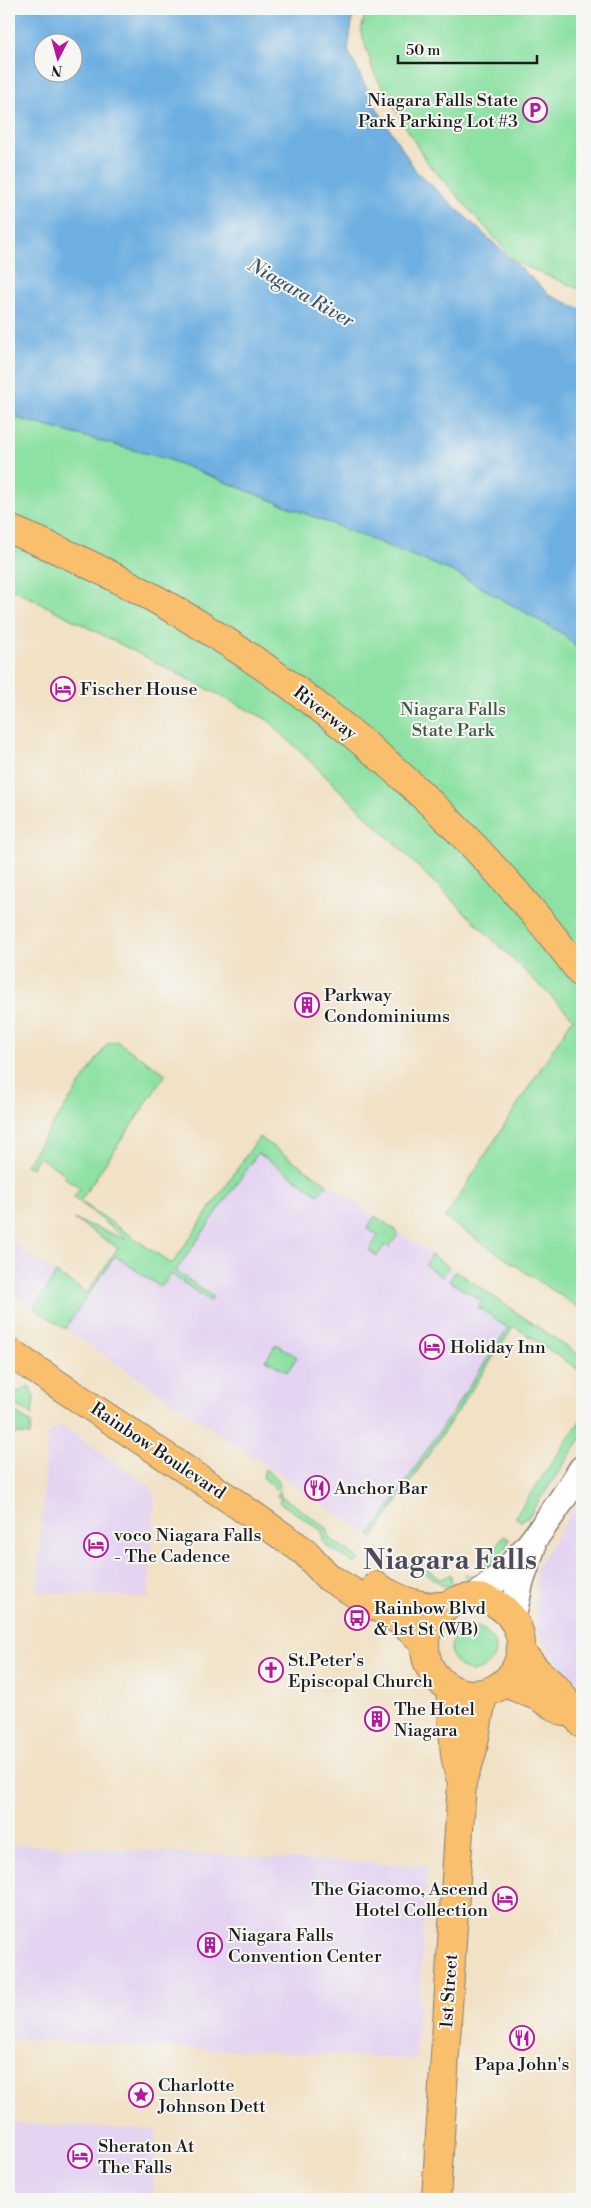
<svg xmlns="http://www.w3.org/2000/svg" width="591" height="2208" viewBox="0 0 591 2208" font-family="'Libre Bodoni',serif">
  <rect width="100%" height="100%" fill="#f6f6f2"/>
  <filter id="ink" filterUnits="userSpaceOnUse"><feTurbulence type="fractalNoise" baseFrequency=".02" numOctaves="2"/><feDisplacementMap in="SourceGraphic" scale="10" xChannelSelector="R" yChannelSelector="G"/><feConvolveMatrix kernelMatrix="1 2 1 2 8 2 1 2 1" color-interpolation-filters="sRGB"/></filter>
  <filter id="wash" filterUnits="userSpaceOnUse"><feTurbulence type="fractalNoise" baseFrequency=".0096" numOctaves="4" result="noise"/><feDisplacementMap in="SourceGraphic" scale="20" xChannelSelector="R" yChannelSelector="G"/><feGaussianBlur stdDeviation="1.12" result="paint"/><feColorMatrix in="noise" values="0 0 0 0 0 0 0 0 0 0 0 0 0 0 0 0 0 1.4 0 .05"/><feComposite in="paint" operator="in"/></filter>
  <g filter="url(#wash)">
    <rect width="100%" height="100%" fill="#f1e1c5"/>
    <path fill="#e4d3f1" d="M 259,1137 L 522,1316 L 373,1538 L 64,1328 L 118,1248 L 163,1278 Z
      M 9,1241 L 56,1273 L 34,1308 L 9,1291 Z
      M 62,1426 L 152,1488 L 155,1498 L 148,1598 L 38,1592 L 47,1434 Z
      M 582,1496 L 582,1693 L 568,1680 L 536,1628 L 537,1567 Z
      M 9,1730 L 16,1730 L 10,1844 L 427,1866 L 416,2059 L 9,2039 Z
      M 9,2123 L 156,2130 L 153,2199 L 9,2199 Z"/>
    <path fill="#8ce1a3" stroke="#547e60" d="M 366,9 L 582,9 L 582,290 L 517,263 L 426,161 L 374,73 L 361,31 Z
      M 9,416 L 167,459 L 454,572 L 565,635 L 582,654 L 582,1310 L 445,1218 L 573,1018 L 268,720 L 9,587 Z
      M 116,1041 L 166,1074 L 80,1201 L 172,1264 L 259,1137 L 327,1184 L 319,1195 L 258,1153 L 176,1271 L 213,1297 L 210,1301 L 171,1274 L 163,1285 L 159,1286 L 115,1256 L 65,1329 L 34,1308 L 56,1273 L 87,1293 L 118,1248 L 74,1219 L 127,1240 L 74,1197 L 80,1188 L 64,1177 L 65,1174 L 39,1157 L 32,1168 L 26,1165 L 107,1044 Z
      M 375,1216 L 395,1230 L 397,1236 L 389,1247 L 385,1245 L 377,1256 L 369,1250 L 378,1236 L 367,1228 Z
      M 431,1255 L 449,1267 L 442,1277 L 425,1265 Z
      M 456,1271 L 582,1357 L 582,1372 L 514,1326 L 373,1538 L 370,1536 L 508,1328 L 478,1307 L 482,1301 L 449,1281 Z
      M 276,1344 L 297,1357 L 287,1372 L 266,1360 Z
      M 29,1386 L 34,1397 L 32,1415 L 9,1400 L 9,1387 L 18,1392 Z
      M 9,1409 L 31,1423 L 30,1435 L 9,1433 Z
      M 582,1418 L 582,1437 L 528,1517 L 521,1521 L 515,1517 Z
      M 265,1469 L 277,1478 L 281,1496 L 327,1528 L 330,1539 L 360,1559 L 354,1564 L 323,1543 L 322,1531 L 279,1502 L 281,1499 L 277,1496 L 279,1492 L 263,1477 Z
      M 503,1536 L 509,1539 C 510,1548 476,1583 467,1585 L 464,1574 L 476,1576 Z
      M 412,1559 L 441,1579 L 451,1574 L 452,1588 L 441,1584 L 409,1563 Z
      M451 1649a22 22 0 1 1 44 0a22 22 0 1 1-44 0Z"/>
    <path fill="#6dafe1" stroke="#44667e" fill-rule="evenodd" d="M 9,9 L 354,9 L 348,51 L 377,109 L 416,171 L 551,296 L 582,309 L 582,654 L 565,635 L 454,572 L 167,459 L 9,416 ZM 42,42 L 72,42 L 72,72 L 42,72 Z"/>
  </g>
  <g filter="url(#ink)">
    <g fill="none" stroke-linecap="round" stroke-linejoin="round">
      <defs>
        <path id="minor" d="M 474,1598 C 522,1563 550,1518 582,1469
          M 512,1620 L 520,1583 L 532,1548"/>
        <path id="major" d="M 9,529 C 236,620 436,779 582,974
          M 9,1352 L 231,1500 L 305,1552 L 328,1577 L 397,1619 L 425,1642
          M 376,1586 C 399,1600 421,1610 449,1605
          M425 1646a48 48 0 1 1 96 0a48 48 0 1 1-96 0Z
          M 521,1652 L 538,1672 L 557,1689 L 582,1724
          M 505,1683 L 537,1696 L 564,1712
          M 450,1689 L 455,1755 L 459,1774
          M 436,2199 L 462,1782 L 472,1753 L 483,1694"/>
      </defs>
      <use href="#minor" stroke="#867e70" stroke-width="29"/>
      <use href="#major" stroke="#867e70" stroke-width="30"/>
      <use href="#minor" stroke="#fff" stroke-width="26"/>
      <use href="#major" stroke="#f9bf6d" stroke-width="28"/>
    </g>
  </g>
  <defs>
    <symbol id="parking-ring" viewBox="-11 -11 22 22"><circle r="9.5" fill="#f6f6f2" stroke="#b5179e" stroke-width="1.5"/><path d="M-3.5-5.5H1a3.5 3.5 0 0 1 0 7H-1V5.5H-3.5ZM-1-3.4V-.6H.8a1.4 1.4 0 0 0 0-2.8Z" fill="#b5179e"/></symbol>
    <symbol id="hotel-ring" viewBox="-11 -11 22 22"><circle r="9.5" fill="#f6f6f2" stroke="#b5179e" stroke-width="1.5"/><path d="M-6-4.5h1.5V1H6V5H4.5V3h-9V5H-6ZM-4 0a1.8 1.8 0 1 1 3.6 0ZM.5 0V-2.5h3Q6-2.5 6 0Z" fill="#b5179e"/></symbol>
    <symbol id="building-ring" viewBox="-11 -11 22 22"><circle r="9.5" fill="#f6f6f2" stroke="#b5179e" stroke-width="1.5"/><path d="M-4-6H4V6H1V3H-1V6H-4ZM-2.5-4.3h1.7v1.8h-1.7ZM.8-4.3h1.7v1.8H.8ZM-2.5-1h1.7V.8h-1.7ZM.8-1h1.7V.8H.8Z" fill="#b5179e"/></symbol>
    <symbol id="restaurant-ring" viewBox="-11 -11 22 22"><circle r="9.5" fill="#f6f6f2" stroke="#b5179e" stroke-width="1.5"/><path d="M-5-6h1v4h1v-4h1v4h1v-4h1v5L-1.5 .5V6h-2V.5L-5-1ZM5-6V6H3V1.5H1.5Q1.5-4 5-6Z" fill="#b5179e"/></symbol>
    <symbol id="bus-ring" viewBox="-11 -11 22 22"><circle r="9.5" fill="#f6f6f2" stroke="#b5179e" stroke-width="1.5"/><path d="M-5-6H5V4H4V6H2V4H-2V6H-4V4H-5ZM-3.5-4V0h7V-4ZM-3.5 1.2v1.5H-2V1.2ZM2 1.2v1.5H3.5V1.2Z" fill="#b5179e"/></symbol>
    <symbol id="church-ring" viewBox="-11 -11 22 22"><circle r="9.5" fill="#f6f6f2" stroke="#b5179e" stroke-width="1.5"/><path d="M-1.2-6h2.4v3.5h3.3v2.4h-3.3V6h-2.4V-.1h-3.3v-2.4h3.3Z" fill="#b5179e"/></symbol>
    <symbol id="sight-ring" viewBox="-11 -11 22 22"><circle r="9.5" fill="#f6f6f2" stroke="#b5179e" stroke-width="1.5"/><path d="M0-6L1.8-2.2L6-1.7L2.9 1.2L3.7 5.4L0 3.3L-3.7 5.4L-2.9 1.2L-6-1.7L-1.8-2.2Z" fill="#b5179e"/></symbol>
  </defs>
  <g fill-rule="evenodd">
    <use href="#parking-ring" x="521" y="96" width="28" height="28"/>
    <use href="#hotel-ring" x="49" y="675" width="28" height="28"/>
    <use href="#building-ring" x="293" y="991" width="28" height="28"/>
    <use href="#hotel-ring" x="418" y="1333" width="28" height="28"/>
    <use href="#restaurant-ring" x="303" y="1474" width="28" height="28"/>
    <use href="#hotel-ring" x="82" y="1531" width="28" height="28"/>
    <use href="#bus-ring" x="343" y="1604" width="28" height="28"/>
    <use href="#church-ring" x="257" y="1656" width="28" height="28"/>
    <use href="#building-ring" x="363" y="1705" width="28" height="28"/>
    <use href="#hotel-ring" x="491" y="1885" width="28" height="28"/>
    <use href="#building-ring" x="196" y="1931" width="28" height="28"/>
    <use href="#restaurant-ring" x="508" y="2024" width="28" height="28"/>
    <use href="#sight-ring" x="127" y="2081" width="28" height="28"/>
    <use href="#hotel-ring" x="66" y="2142" width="28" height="28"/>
  </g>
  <g text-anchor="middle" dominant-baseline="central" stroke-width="4" stroke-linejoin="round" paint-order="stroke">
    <g font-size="18" fill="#1c1c1c" stroke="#f6f6f2" text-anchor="start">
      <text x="518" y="100" text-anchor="end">Niagara Falls State<tspan x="518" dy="21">Park Parking Lot #3</tspan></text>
      <text x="80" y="689">Fischer House</text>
      <text x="324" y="995">Parkway<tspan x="324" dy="21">Condominiums</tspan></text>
      <text x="450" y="1347">Holiday Inn</text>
      <text x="334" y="1488">Anchor Bar</text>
      <text x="114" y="1535">voco Niagara Falls<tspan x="114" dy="21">- The Cadence</tspan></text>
      <text x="374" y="1608">Rainbow Blvd<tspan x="374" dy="21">&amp; 1st St (WB)</tspan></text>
      <text x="288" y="1660">St.Peter's<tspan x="288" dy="21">Episcopal Church</tspan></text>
      <text x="394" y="1709">The Hotel<tspan x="394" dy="21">Niagara</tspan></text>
      <text x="488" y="1889" text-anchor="end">The Giacomo, Ascend<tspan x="488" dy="21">Hotel Collection</tspan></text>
      <text x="228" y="1935">Niagara Falls<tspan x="228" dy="21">Convention Center</tspan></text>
      <text x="522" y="2064" text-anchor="middle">Papa John's</text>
      <text x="158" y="2085">Charlotte<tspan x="158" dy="21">Johnson Dett</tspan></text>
      <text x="98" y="2146">Sheraton At<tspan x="98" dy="21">The Falls</tspan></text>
    </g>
    <g font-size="18" fill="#3e5744" stroke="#f6f6f2">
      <text x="453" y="709">Niagara Falls<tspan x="453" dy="21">State Park</tspan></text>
    </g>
    <g font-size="18" fill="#1c1c1c" stroke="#f6f6f2">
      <text transform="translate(325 713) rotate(38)">Riverway</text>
      <text transform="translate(158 1451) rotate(34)">Rainbow Boulevard</text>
      <text transform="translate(449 1991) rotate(-86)">1st Street</text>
    </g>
    <g font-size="19" font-style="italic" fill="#3c576b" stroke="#f6f6f2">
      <text transform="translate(301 293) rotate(30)">Niagara River</text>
    </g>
    <g font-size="28" font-weight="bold" fill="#4e495b" stroke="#f6f6f2">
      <text x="450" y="1560">Niagara Falls</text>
    </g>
  </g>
  <rect width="591" height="2208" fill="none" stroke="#f6f6f2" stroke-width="30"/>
  <g transform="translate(58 58) rotate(186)"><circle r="24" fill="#f6f6f2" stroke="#9f9f9c"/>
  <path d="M0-4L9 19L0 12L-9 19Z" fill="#b5179e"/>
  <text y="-8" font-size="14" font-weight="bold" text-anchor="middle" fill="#1c1c1c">N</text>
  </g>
  <path d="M398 55v8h139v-8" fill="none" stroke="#1c1c1c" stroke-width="2.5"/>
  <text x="406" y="55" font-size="15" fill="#1c1c1c" stroke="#f6f6f2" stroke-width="4" paint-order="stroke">50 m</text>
</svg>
